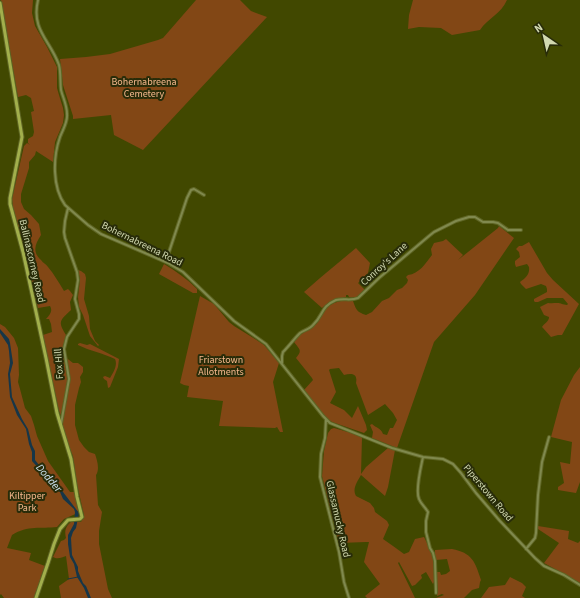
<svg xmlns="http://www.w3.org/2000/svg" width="580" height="598" viewBox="0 0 580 598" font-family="'Source Sans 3',sans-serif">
  <rect width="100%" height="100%" fill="#414800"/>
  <path fill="#824715" d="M 1,0 L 33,0 L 32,13 L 35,26 L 47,47 L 57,67 L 57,88 L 59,95 L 63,108 L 64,115 L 63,123 L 55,142 L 53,162 L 36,151 L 35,155 L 29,162 L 29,168 L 21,194 L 21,202 L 24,209 L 31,215 L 39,224 L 41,235 C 35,244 32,252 41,260 C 43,263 46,264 48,267 C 54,274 59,283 64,291 L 68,289 L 70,291 L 73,295 L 70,302 L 71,310 C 59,321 58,322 66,335 L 63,348 L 64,356 L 73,363 L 78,363 L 83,367 L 83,372 L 80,377 L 81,382 L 79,388 L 75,405 L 75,425 L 79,440 L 84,447 L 89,452 L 95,454 C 97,460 100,469 96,475 L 98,505 L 102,512 L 99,531 L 99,544 L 108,589 L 112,598 L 61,598 L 59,586 L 69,579 L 66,556 C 62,557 58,560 53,557 L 61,541 L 64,540 L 66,538 C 64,530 66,526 72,521 L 81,522 L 84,515 L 77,484 L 73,456 L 66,439 L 63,428 L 62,418 L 59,411 L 43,335 L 52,332 L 51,324 L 49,319 L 46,319 C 50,315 53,311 50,306 L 38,308 L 13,207 L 12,199 L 24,146 L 27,143 L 30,145 L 28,143 L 28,139 L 33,136 L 34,132 L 31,112 L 34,111 L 31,98 L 26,95 L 18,97 Z
    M 196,0 L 240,0 L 251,11 L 267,17 L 143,150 L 114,135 L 111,115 L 73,119 L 73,116 L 63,85 L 60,59 L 86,57 L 110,54 L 158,40 L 163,38 Z
    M 413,0 L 507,0 C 501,14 488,18 480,30 L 452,35 L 441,28 L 419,27 L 408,29 L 409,15 Z
    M 499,226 L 514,238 L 475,295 L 434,342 L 397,448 L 372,438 L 373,432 L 370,425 L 372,424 C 376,428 381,428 383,434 L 387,435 L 390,428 L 393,428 L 397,420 L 393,413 L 385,404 L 368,415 L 356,383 C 358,373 351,373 344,375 L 339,368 L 330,369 L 329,370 L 336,392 L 330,403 L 344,410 L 352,418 L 358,406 L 366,425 L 367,430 L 364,433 L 332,422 L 326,418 L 304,390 L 313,380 L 312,378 L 296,358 C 303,350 299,349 294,342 C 297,338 299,335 303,333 C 306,330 311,329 314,326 C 318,323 320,318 323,313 C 329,302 342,299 353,301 C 356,310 357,312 366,315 L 372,312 L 382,301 L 389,298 L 397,290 L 402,288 L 407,283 L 408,280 L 406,277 L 408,275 C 419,274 426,263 432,255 L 431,249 L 434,243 L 443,241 L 446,239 L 463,255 L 458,260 L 498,228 Z
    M 529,242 L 547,273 L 553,280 L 579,304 L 562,335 L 558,335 L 551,337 L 543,328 L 542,327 C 544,323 549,322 549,317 L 544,315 L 540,307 L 548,303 C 553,304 558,302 562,304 C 563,304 565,305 567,305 L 568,304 L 563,298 L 547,298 L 538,302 L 535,302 L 534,301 L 534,299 L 547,292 L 547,289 L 546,286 L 541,284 L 526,289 L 521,284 L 520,282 C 526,278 530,274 529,267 L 527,264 L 516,267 L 515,264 L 515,261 L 520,257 L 519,252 L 516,249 L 519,246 L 522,246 Z
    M 356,248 L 370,263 L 368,273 L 358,283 L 365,290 C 360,295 357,299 349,297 L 348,295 L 346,295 L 346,297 C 337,300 329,301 322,308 L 304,292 L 320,278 Z
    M 164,264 C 176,271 187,279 197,289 L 197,293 L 193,293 L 159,274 Z
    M 78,270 L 81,271 L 85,274 L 86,278 L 84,299 L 89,316 L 90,329 L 95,341 L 99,345 L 98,346 L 90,336 L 83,315 L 79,307 L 78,297 L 80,279 Z
    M 200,296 L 214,304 L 229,322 L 234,326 L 255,339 L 264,345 L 279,363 L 273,382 L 283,432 L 280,432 L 277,427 L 275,428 L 219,426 L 223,401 L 187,397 L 189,386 L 184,385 L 180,383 Z
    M 0,324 L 5,327 L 14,338 L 18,348 L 19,375 L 18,382 L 20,389 L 25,408 L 31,416 L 34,425 L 37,436 L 48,461 L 70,492 L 74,492 L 80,512 L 64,519 L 57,527 C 41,529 28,525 12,535 L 7,548 L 31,553 L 29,560 L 45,566 L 34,598 L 4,598 L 1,594 L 0,595 Z
    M 80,343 L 87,345 L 90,344 L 119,359 L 118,367 L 110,387 L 108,388 L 107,381 L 104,379 L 103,377 L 105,376 L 110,378 C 113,373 118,365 115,359 C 103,353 90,351 78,345 L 78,344 Z
    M 580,367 L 580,482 L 576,493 L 558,490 L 558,487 L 564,483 L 560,462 L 570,464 L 572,442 L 551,437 L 561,400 L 574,375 Z
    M 334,428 L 355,434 L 362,437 L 361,474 L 366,467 L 388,448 L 395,450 L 388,487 L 385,496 L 361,475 C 357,482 352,489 356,496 L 370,503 L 374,508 L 375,512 L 387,521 L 389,525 L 383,539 L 393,546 L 404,554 L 409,552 L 415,539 L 424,537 L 433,555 L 434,562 L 434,582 L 433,584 L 426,572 L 421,575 L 422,578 L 415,585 L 412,586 L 399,562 L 398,563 L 415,598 L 367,598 L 365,596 L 380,584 L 364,562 L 369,542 L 366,542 L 339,543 L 322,476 L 324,451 L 328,433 L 331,429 Z
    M 538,526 L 569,531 L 568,539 L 578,543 L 580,541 L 580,583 L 555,569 L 544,563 L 559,543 L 538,529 Z
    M 452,549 C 472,553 475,561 481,580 L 480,582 L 479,588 L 472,590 L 464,598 L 436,598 L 444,595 L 442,594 L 437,596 L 436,588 L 436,572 L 440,572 L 441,575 L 446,574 L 450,571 L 447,559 L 436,560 L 435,559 L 435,550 Z
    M 510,577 L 522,583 L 526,587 L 522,596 L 525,598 L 481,598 L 489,587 L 505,585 Z"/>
  <path fill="#163648" d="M 0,329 L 9,339 L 10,343 L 13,363 L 10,374 L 12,397 L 22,419 L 28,429 L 32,445 L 35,451 L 35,460 L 44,471 L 51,476 L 56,483 L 60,487 L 63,492 L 79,513 L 76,528 L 73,532 L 71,538 L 72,555 L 78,567 L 78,571 L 80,576 L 83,583 L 86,586 L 91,598 L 88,598 L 84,588 L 77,577 L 74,564 L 70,557 L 68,544 L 68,535 L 74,524 L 75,512 L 74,509 L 63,499 L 60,492 L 58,491 L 56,486 L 52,482 L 47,476 L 40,470 L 32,461 L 32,452 L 29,444 L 26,429 L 17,415 L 10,397 L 8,374 L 10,363 L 9,351 L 8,345 L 0,333 Z"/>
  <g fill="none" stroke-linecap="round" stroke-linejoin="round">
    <path stroke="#163648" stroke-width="1" d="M 68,579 L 78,577"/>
    <defs>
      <path id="street" d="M 38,0 C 31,30 50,40 59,65 C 61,73 60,82 61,90 C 63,98 67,105 67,114 C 68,122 63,129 60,137 C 53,157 52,187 65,205 L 88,225 L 101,234 L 168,263 L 183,272 L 234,321 L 266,344 L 323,416 L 330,423 L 392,448 L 423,457 L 443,459 L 453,464 L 461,473 L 476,493 L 500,521 L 535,558 L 544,566 L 564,575 L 580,585
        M 166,261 L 187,198 L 191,190 L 194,189 L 204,195
        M 282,363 L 282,356 L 283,352 C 289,346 294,339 300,333 C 304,330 310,329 313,325 C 324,315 320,307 336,300 C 344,298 351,301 358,298 L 379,278 L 429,236 L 434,232 L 456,221 L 469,217 L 475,217 L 483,222 L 493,222 L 498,223 L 508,230 L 521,230
        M 326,419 L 325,438 L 321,454 L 320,477 L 339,552 L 344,582 L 349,598
        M 61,424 L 69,379 L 64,349 L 67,337 L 79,319 L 79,314 L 75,299 L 78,280 L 77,272 L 65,238 L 64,232 L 65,221 L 68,208
        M 423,457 C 421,467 415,490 419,499 C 421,504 425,507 428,512 L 426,521 L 426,532 L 430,548 L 433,553 L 435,561 L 436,593
        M 526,549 L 535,538 L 536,533 L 538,495 L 542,462 L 549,437"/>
      <path id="secondary" d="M 0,3 L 22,137 L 10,198 L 10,204 L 23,252 L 46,358 L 57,413 L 71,459 L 77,497 L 82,517 L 80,519 L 68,520 L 60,529 L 54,544 L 48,563 L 36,598"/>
    </defs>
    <use href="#street" stroke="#5e6523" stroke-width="4"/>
    <use href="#secondary" stroke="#5e6523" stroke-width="5"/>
    <use href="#street" stroke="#80894e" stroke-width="2"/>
    <use href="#secondary" stroke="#a2af4c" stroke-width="3"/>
  </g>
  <g text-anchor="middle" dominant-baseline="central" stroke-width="4" stroke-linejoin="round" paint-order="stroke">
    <g font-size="10" fill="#f6b88d" stroke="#282c09">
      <text x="144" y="82">Bohernabreena<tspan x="144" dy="12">Cemetery</tspan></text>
      <text x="221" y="360">Friarstown<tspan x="221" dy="12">Allotments</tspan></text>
      <text x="27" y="496">Kiltipper<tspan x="27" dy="12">Park</tspan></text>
    </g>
    <g font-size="10" fill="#d2d9b1" stroke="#282c09">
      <text transform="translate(142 244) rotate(26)">Bohernabreena Road</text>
      <text transform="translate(32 261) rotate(77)">Ballinascorney Road</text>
      <text transform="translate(384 264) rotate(-42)">Conroy's Lane</text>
      <text transform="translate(59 364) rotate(-94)">Fox Hill</text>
      <text transform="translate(488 493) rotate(50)">Piperstown Road</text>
      <text transform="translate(338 519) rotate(77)">Glassamucky Road</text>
    </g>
    <g font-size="11" font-style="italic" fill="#cce2f0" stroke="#282c09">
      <text transform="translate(49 478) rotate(49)">Dodder</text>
    </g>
  </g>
  <g transform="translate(544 36) rotate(326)" stroke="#282c09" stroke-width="3" paint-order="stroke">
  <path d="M0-3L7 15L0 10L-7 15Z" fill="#d2d9b1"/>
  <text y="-6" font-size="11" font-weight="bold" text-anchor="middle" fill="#d2d9b1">N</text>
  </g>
</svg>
